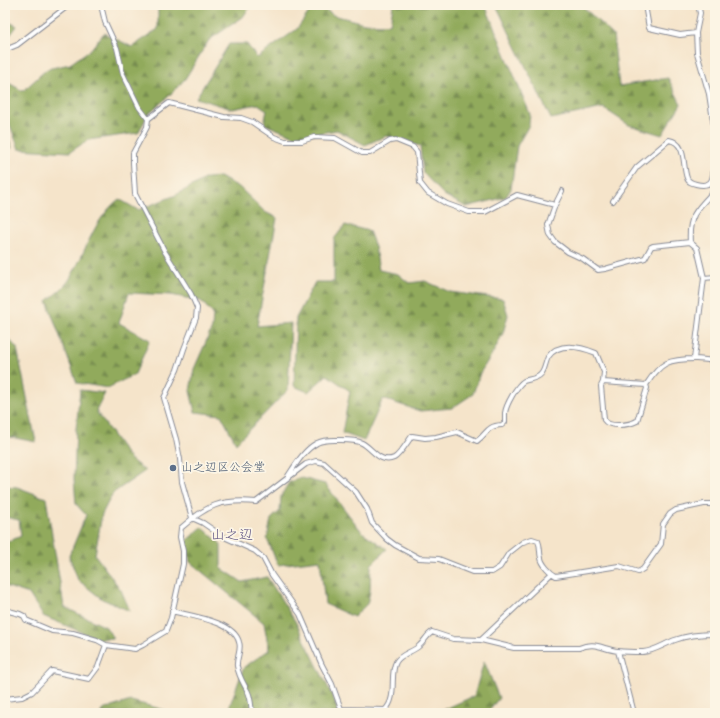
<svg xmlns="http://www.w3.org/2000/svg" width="720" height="718" viewBox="0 0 720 718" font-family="Mynerve,'Klee One',sans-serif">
  <defs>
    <pattern id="forest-firs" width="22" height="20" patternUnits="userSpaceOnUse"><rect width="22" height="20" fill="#91aa5c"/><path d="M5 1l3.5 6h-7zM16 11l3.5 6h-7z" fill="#768b4f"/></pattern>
  </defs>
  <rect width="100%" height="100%" fill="#fcf5e5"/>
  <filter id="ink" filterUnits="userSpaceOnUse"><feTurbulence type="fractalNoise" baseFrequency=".025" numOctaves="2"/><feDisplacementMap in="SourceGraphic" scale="8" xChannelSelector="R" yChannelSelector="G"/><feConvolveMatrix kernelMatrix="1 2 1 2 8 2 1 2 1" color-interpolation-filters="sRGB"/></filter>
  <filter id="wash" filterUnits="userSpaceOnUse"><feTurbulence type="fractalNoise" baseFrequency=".012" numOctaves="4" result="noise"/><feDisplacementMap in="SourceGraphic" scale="16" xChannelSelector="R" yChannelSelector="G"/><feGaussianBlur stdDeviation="0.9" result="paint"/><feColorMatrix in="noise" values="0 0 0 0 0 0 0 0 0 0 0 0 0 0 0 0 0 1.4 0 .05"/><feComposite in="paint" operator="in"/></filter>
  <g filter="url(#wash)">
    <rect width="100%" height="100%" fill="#f5e4ca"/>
    <path fill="url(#forest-firs)" stroke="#566c5d" d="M 158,5 L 251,5 L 243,17 L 209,40 L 185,79 L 168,97 L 149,113 L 138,133 L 88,140 L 70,152 L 19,149 L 5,112 L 5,81 L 23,91 L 47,69 L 70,64 L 91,49 L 104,33 L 132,47 L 158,29 Z
      M 314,5 L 319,5 L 333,15 L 364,23 L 390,24 L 393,5 L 485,5 L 530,114 L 529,125 L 517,146 L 511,189 L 506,197 L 466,207 L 444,195 L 423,173 L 420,146 L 386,136 L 365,145 L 337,130 L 297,137 L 264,124 L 267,110 L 258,104 L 232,109 L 196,98 L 229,44 L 247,44 L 257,58 L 297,29 Z
      M 496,5 L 581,5 L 613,35 L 619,86 L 668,78 L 681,104 L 662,135 L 629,125 L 603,108 L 551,119 Z
      M 5,20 L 17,26 L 8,38 L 5,36 Z
      M 5,129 L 12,148 L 5,147 Z
      M 220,177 L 239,187 L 265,212 L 277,218 L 257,326 L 291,323 L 288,390 L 236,443 L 221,415 L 195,412 L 190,391 L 194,369 L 212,328 L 213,314 L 201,301 L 171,295 L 129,293 L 119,323 L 150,340 L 135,374 L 108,388 L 77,383 L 47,301 C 54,295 64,288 69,280 C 87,251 92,221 119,199 L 138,210 L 176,195 L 206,178 Z
      M 345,225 L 369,231 L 375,247 L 379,270 L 398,274 L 409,283 L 425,281 L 450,292 L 503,299 L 508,315 L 503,333 L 494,351 L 480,373 L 473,394 L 452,408 L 420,411 L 383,399 L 364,441 L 342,433 L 350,391 L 327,375 L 308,392 L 294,386 L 296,318 L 315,282 L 334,282 L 334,239 Z
      M 5,335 L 17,348 L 36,442 L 5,436 Z
      M 80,390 L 105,393 L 96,411 L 129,458 L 145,471 L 113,493 L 102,514 L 95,555 L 121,590 L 130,611 L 102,599 L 78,580 L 69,556 L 86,515 L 76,504 L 74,479 L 76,429 Z
      M 302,478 L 325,484 L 362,532 L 387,549 L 371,565 L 370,592 L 367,604 L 354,617 L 325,604 L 320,560 L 278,565 L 267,539 L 271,519 L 280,511 L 281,496 L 289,482 Z
      M 5,486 L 17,487 L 46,498 L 64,607 L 106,627 L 113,638 L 98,639 L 43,616 L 29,594 L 5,586 L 5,543 L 21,536 L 19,520 L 5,517 Z
      M 202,527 L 221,544 L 221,568 L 242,582 L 267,577 L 295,621 L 335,701 L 338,713 L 227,713 L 244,667 L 269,650 L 264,623 L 190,562 L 186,541 Z
      M 484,661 L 499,698 L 487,713 L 425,713 L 445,709 L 474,696 Z
      M 131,701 L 176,713 L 100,713 L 105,709 Z"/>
  </g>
  <g filter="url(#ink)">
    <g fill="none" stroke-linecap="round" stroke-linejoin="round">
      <defs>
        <path id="minor" d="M 101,5 L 105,22 L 117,48 L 123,74 L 139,107 L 148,119 L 147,127 L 133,153 L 133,163 L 135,194 L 165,252 L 191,294 L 197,308 L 196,318 L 184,349 L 177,370 L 164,398 L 176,439 L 180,459 L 182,482 L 192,518 L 203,523 L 222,536 L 255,551 L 263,558 L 272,575 L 300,614 L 322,665 L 332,684 L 341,709 L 341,713
          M 645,5 L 649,28 L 680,35 L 696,33
          M 698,5 L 700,13 L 696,33 L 697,53 L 709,94 L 715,133
          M 5,50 L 17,45 L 69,5
          M 148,119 L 169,103 L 224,117 L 241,118 L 252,122 L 274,137 L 285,141 L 302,141 L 314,137 L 335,138 L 362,153 L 370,153 L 390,141 L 396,140 L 413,147 L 417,152 L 420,183 L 428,193 L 447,204 L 469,212 L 485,212 L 517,195 L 555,205 L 548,225 L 550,235 L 555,242 L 568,252 L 583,259 L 598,270 L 605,269 L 645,258 L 651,247 L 653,246 L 690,242
          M 613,201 L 637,167 L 669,140 C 687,143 682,165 687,178 C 688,182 692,183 696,184 C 716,189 712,174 715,163
          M 555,205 L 562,191
          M 704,278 L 715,277
          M 694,359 L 704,278 L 697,248 L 690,242 C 688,215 698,208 715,190
          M 603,382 L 601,386 L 604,420 C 609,428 629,425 637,421 L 647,388 L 646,385
          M 288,476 C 296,464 304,450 317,443 C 324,439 333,440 341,440 C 348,440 356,440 362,443 C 373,449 380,464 394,458 C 400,455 408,441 412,436 L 425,438 L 436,437 L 457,432 L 477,441 C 488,433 486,426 502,425 L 505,422 C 505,419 505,416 505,413 C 506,405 517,385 524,381 C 529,379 537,379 541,374 C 545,370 545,363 548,357 C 559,341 581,347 596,353 L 604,372 L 603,382 L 646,385 C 661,362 668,359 696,359 C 702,359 709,361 715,360
          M 5,610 L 20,614 L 24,616 L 26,620 L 52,631 L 73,633 L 97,640 L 106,645 L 135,649 L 143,645 L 166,631 L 171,618 L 183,564 L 183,551 L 180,537 L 181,528 C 207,505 221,499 256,502 L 306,464 L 316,461 L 324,463 L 356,492 L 367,509 L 372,523 L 387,539 L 395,545 L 419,558 L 439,559 L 472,572 L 492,572 L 500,567 L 509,553 L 523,542 L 532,539 L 538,541 C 541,547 539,552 541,558 C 542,564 550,573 556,576 L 619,566 L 638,572 L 643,569 L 661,544 L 663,524 L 670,514 L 676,510 L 704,504 L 715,504
          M 172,611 C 190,616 234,621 239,642 C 242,650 236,658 237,666 C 239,677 243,682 248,692 C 251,698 251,706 252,713
          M 481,640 L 551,574
          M 618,651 L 634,713
          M 5,699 L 22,697 L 32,692 L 52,671 L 89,679 L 98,667 L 106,645
          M 341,709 L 385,710 C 398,698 389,674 396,662 C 400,654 413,652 419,646 C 425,641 425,637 432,632 L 453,639 L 481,640 L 514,648 L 579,648 C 595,641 602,649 618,651 C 626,652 635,652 643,652 C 655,651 664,644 675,640 C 688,635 702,634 715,634"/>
      </defs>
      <use href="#minor" stroke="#888a94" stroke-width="6"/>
      <use href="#minor" stroke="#fff" stroke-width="4"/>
    </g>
  </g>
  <circle fill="#5c6f8a" stroke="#fcf5e5" stroke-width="1.5" cx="173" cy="468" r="4"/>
  <g text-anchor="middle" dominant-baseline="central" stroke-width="3.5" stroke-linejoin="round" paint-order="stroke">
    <g font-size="12" fill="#4e5e75" stroke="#fcf5e5" text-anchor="start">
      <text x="181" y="468">山之辺区公会堂</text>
    </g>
    <g font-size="14" fill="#625886" stroke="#fcf5e5">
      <text x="232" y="535">山之辺</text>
    </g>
  </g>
  <rect width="720" height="718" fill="none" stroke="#fcf5e5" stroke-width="20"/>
</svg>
